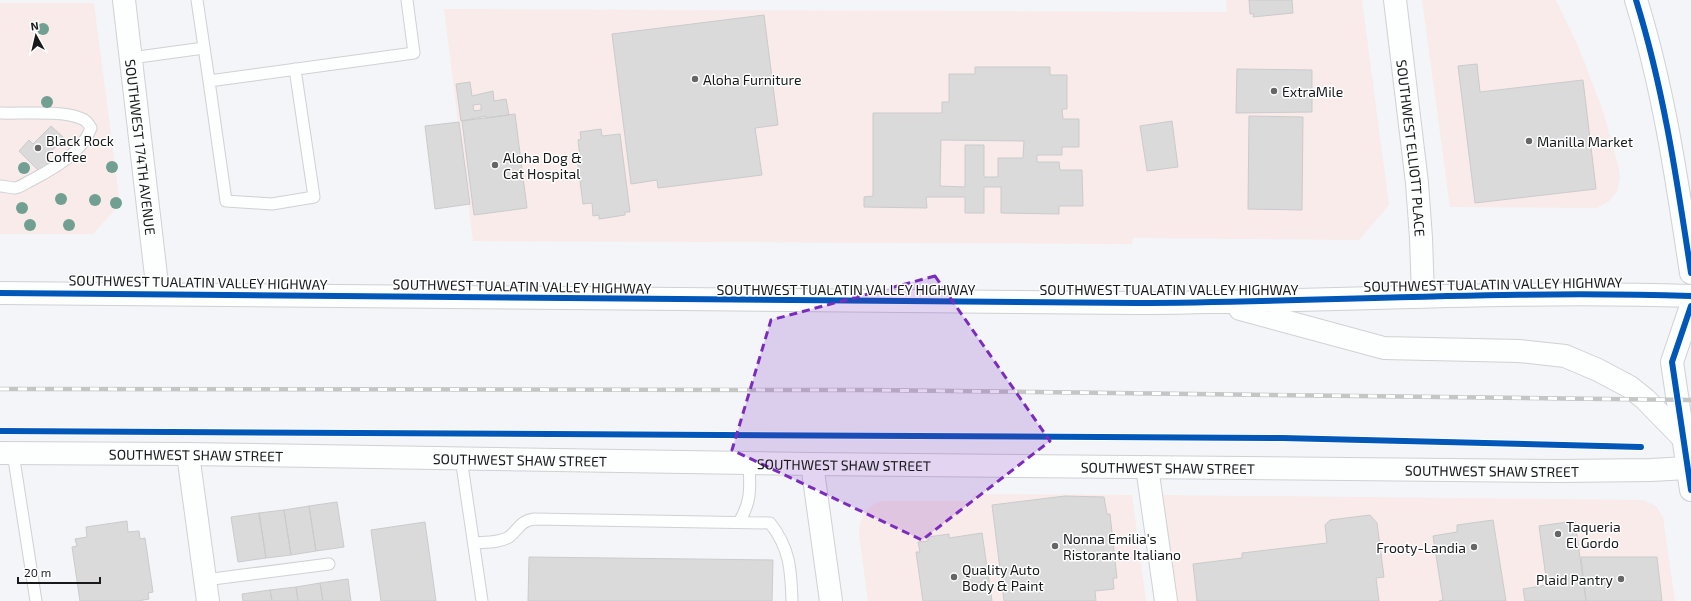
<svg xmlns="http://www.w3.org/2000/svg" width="1691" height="601" viewBox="0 0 1691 601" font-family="'Exo 2',sans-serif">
  <rect width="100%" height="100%" fill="#f3f5f8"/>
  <path fill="#f9ebea" d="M 1226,0 L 1362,0 L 1389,205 L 1359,240 L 1133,238 L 1132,244 L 473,241 L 444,9 L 1227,12 Z
    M 1422,0 L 1556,0 L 1579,48 L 1604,114 L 1619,169 L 1620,178 L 1617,192 L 1608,202 L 1597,208 L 1591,208 L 1450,207 Z
    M 0,3 L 94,3 L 120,204 L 93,234 L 0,234 Z
    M 973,494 L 1132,495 L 1146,601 L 868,601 L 859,535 L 860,523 L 865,511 L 876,503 L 883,501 L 974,501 Z
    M 1163,495 L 1643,500 L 1656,506 L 1663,517 L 1675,601 L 1175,601 Z"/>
  <path fill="#dadadb" stroke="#cbcacc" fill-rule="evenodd" d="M 1249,0 L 1292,0 L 1293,13 L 1253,17 L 1254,14 L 1250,14 Z
    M 764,15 L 778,125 L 755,128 L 762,175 L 658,188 L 657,180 L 631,184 L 612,34 Z
    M 1477,64 L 1480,92 L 1583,80 L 1596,189 L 1475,203 L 1458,66 Z
    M 975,67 L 1050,67 L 1050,75 L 1067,75 L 1067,109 L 1062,109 L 1063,119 L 1079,119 L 1079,147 L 1062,147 L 1062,155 L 1037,155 L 1037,162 L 1059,162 L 1060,170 L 1082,170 L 1083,206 L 1059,206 L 1059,214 L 1001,213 L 1001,187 L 984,187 L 984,213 L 965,213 L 965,197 L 926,197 L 927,208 L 864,207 L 864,197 L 873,196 L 873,113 L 942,113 L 942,102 L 949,102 L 949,74 L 975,74 ZM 941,140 L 1024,141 L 1023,158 L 998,158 L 998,177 L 984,177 L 984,145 L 965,145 L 965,187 L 940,186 Z
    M 1237,69 L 1312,70 L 1312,112 L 1236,113 Z
    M 470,82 L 472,96 L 493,91 L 494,101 L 506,99 L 509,115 L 486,118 L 486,116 L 461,121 L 456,84 ZM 481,104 L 481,110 L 474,111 L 473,105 Z
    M 515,114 L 527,208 L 474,215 L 462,121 Z
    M 1249,116 L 1303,117 L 1302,210 L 1248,209 Z
    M 1172,121 L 1178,167 L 1147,171 L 1140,126 Z
    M 459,122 L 470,204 L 435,209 L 425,126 Z
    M 51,126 L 64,138 L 45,158 L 49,162 L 40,172 L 19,151 L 29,140 L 33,144 Z
    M 601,129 L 602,136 L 620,134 L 630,212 L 625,212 L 625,215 L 599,219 L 599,215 L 593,216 L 592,203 L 583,204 L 577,158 L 580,158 L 578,140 L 581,139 L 580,132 Z
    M 1065,496 L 1104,497 L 1107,514 L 1110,514 L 1117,578 L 1113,578 L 1114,589 L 1095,591 L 1096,601 L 1004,601 L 992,505 Z
    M 337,502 L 344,547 L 316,551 L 309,506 Z
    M 309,506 L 316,551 L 291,555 L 284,510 Z
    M 284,510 L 291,555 L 266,558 L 259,513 Z
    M 259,513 L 266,558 L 238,562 L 231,517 Z
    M 1370,515 L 1377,523 L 1384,577 L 1376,578 L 1379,601 L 1197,601 L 1193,564 L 1242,558 L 1242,553 L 1327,543 L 1325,525 L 1330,520 Z
    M 1493,520 L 1506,601 L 1439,601 L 1443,600 L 1433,536 L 1457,532 L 1457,525 Z
    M 127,521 L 128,532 L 139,531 L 140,539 L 145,538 L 153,592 L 148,593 L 149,599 L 138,601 L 80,601 L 72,547 L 77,546 L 75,539 L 87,537 L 86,527 Z
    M 1575,521 L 1586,601 L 1525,601 L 1523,589 L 1547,585 L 1539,526 Z
    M 425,522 L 436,601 L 381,601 L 371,530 Z
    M 982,533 L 992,601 L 923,601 L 916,552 L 920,552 L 918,542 L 928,541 L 928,537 L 949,534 L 949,538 Z
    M 529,557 L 773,560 L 772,601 L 528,601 Z
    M 1581,557 L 1657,557 L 1662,601 L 1586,601 Z
    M 348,579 L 351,601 L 323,601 L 320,583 Z
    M 320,583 L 323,601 L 298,601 L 296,587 Z
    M 296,587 L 298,601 L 272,601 L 270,590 Z
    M 270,590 L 272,601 L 243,601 L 242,594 Z"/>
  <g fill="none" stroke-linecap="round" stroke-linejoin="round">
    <defs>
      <path id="lane" d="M 197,0 L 209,81 L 414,53 L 407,0
        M 131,58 L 204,48
        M 209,81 L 226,201 L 272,204 L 314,197 L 295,69
        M 0,113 C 22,114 60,110 80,118 C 86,120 88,123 91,128 C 82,153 54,168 32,180 C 27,182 21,187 15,188 C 10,188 5,186 0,186
        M 13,453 L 36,601
        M 461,458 L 482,601
        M 739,522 C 752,501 750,487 749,463
        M 474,543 C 485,542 499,543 509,537 C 519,529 520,521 534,519 L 770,523 C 790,548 791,570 792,601
        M 205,580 L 329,564"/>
      <g id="street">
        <path id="s1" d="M 124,0 L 158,293"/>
        <path id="s2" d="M 1395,0 L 1417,183 L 1421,238 L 1423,296"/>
        <path id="s3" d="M 0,453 L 188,454 L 812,464 L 1559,471 L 1651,470 L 1687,468"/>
        <path d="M 188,454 L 208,601"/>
        <path d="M 812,464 L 831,601"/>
        <path d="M 1147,467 L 1166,601"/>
      </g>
      <path id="secondary" d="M 1636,0 C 1664,90 1677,181 1691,273
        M 1691,306 L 1672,362 L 1691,490"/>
      <path id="primary" d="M 0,293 L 1136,303 C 1321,302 1506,290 1691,296
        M 1240,309 L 1384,348 L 1519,351 L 1565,356 L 1598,370 L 1630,387 L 1645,399 L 1682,437"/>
    </defs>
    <use href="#lane" stroke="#cfd1d3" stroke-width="13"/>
    <use href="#street" stroke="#cfd1d3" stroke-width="24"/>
    <use href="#secondary" stroke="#cfd1d3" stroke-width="24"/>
    <use href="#primary" stroke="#cfd1d3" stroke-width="24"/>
    <use href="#lane" stroke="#fdfefe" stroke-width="11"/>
    <use href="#street" stroke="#fdfefe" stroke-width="22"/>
    <use href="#secondary" stroke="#fdfefe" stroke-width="22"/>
    <use href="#primary" stroke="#fdfefe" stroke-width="22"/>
    <defs>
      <path id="rail" d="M 0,389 L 866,390 L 1691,400"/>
    </defs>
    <use href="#rail" stroke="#c4c5c5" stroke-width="4.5"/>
    <use href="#rail" stroke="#fff" stroke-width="3" stroke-dasharray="9" stroke-linecap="butt"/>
    <defs>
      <path id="cycleway" d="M 1636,0 C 1664,90 1677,181 1691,273
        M 0,293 L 1136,303 C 1321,302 1506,290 1691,296
        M 1691,306 L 1672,362 L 1691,490
        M 0,431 L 1282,438 L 1641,447"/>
    </defs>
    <use href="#cycleway" stroke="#fff" stroke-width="8"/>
    <use href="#cycleway" stroke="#0057b8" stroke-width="6"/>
  </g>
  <g fill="#71a092">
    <circle cx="43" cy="29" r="6"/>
    <circle cx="47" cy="102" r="6"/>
    <circle cx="112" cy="167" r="6"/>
    <circle cx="24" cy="168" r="6"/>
    <circle cx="61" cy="199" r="6"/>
    <circle cx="95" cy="200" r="6"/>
    <circle cx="116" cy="203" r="6"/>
    <circle cx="22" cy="208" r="6"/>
    <circle cx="30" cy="225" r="6"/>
    <circle cx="69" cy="225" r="6"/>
  </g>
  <path fill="#7b2cbf" fill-opacity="0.2" stroke="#7b2cbf" stroke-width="3" stroke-dasharray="8 5" stroke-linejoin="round" d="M 935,276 L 1050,441 L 922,540 L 732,450 L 771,320 Z"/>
  <g fill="#656668" stroke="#fff" stroke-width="1.5">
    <circle cx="695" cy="79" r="4"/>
    <circle cx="1274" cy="91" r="4"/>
    <circle cx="1529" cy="141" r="4"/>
    <circle cx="38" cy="148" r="4"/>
    <circle cx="495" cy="165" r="4"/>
    <circle cx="1558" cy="534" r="4"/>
    <circle cx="1055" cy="546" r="4"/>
    <circle cx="1474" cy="547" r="4"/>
    <circle cx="954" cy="577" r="4"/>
    <circle cx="1621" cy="579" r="4"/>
  </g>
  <g text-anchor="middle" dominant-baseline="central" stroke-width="3" stroke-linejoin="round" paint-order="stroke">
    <g font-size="14" fill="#18191b" stroke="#fff" text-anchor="start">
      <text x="703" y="79">Aloha Furniture</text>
      <text x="1282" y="91">ExtraMile</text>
      <text x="46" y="140">Black Rock<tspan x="46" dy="16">Coffee</tspan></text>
      <text x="1537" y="141">Manilla Market</text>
      <text x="503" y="157">Aloha Dog &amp;<tspan x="503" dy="16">Cat Hospital</tspan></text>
      <text x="1566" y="526">Taqueria<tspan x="1566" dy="16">El Gordo</tspan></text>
      <text x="1063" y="538">Nonna Emilia's<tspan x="1063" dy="16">Ristorante Italiano</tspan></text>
      <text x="1466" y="547" text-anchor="end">Frooty-Landia</text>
      <text x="962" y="569">Quality Auto<tspan x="962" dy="16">Body &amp; Paint</tspan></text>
      <text x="1613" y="579" text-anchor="end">Plaid Pantry</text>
    </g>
    <g font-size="14" fill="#18191b" stroke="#fff">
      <text stroke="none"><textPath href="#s1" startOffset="148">SOUTHWEST 174TH AVENUE</textPath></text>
      <text stroke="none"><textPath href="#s2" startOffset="149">SOUTHWEST ELLIOTT PLACE</textPath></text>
      <text transform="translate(198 282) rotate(1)">SOUTHWEST TUALATIN VALLEY HIGHWAY</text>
      <text transform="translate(1493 284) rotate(-1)">SOUTHWEST TUALATIN VALLEY HIGHWAY</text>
      <text transform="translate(522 286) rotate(1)">SOUTHWEST TUALATIN VALLEY HIGHWAY</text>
      <text x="846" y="289">SOUTHWEST TUALATIN VALLEY HIGHWAY</text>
      <text x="1169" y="289">SOUTHWEST TUALATIN VALLEY HIGHWAY</text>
      <text stroke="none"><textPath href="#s3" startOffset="196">SOUTHWEST SHAW STREET</textPath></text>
      <text stroke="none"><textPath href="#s3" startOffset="520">SOUTHWEST SHAW STREET</textPath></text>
      <text stroke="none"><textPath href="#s3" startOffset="844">SOUTHWEST SHAW STREET</textPath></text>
      <text stroke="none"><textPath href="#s3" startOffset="1168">SOUTHWEST SHAW STREET</textPath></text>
      <text stroke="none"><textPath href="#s3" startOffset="1492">SOUTHWEST SHAW STREET</textPath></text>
    </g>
  </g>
  <g transform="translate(36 36) rotate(352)" stroke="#ffffff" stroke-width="3" paint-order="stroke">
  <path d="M0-3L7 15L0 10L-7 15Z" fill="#18191b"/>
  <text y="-6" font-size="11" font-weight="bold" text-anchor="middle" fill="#18191b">N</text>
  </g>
  <path d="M18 577v6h82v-6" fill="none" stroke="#18191b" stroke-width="2"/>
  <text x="24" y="577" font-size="12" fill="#18191b" stroke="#ffffff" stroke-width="3" paint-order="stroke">20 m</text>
</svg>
